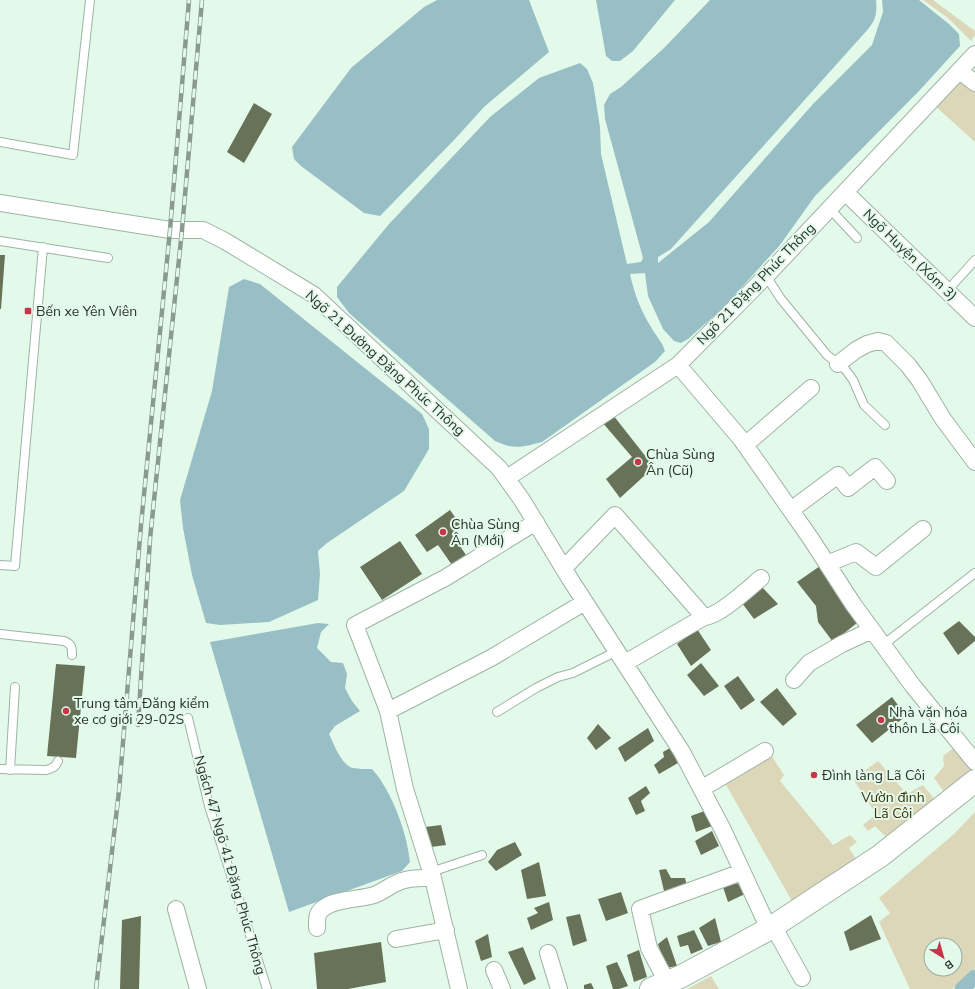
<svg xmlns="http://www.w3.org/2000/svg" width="975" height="989" viewBox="0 0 975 989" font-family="'Nunito Sans',sans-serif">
  <rect width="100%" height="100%" fill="#e3faea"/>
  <path fill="#dcd7b9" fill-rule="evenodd" d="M 923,0 L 933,0 L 975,31 L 975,35 L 971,41 L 948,18 Z
    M 960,75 L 975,87 L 975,142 L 934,105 Z
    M 957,745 L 975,764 L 975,775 L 947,796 L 934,778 L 944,766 L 943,756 Z
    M 771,755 L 784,775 L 780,781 L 833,845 L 850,835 L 857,842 L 849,848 L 859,863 L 793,903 L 725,783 Z
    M 878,761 L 907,794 L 923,785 L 935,800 L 886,837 L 875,826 L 868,831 L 863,825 L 876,814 L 853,779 Z
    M 975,812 L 975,968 L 952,989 L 910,989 L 879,922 L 890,913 L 879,898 L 954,834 ZM 931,945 L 955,945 L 955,969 L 931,969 Z
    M 711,976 L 719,989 L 687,989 Z"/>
  <path fill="#99bfc6" d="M 437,0 L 529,0 L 549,52 L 484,107 L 455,139 L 380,216 L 364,213 L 301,166 L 294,159 L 292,147 L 351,68 L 424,7 Z
    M 596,0 L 675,0 L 633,51 L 620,61 L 612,61 L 606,56 Z
    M 710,0 L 876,0 C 878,19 873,24 861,37 L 671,249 L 658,257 L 658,263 L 709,222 L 813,104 L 872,45 L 883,12 L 882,0 L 919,0 L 949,24 L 959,34 L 960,46 L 919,91 L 815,196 L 780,245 L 722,309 L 688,339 L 681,343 L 674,341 L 663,329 L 648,296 L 645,273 L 630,274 C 634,293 641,311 651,327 C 656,336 662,341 665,351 L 655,362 L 542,442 C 522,447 514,450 495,441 L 349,313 L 337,297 L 337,287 L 389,224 L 490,117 L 539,78 L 580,63 L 587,69 L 593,83 L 600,127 L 601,154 L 627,264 L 641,262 L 643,258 L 605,119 L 604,105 L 610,94 L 621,87 L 664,48 Z
    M 244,279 L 260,284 L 422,414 L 429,429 L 429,449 L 404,491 L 327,543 L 318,551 L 320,574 L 318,600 L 269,622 L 220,625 L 206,623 L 192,575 L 183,528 L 180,500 L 212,391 L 229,287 Z
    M 318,623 L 329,624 L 321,632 L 317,648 L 331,662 L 343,663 L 347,674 L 345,688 L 352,701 L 360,711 L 335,726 L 329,734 C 334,744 341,765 353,768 C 359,769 366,769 372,769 C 392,791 407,833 410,862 L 402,871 L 289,912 L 210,642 Z"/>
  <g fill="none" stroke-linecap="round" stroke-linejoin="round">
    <path stroke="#99bfc6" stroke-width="15" d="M 962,989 L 975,977"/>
  </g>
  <path fill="#677258" d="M 254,103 L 272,114 L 244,163 L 227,152 Z
    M 0,255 L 5,255 L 1,309 L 0,309 Z
    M 613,415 L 654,467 L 620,498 L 606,479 L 632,457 L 602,422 Z
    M 450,510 L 462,527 L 452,534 L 466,555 L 452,565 L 438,545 L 427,552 L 415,535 Z
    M 400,541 L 422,574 L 382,600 L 360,567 Z
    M 820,566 L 857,623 L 833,642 L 818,622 L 816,606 L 797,582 Z
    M 760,585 L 778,604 L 754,619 L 742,603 Z
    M 959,621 L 975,637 L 975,641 L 958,655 L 943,633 Z
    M 697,629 L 711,650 L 691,666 L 677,644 Z
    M 701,663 L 719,686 L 704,696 L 687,675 Z
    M 56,664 L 85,666 L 76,758 L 47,756 Z
    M 738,676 L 755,700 L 741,710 L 724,686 Z
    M 777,688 L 797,714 L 783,726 L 760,702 Z
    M 892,697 L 906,716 L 872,743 L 856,725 Z
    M 598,724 L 611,738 L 596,750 L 587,738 Z
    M 648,728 L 654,741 L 625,762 L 618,748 Z
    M 670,748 L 678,763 L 659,774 L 654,765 L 664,757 L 663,752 Z
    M 646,786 L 650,793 L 641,801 L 645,811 L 636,815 L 628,798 Z
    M 707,810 L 712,826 L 696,832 L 691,816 Z
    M 441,825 L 446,845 L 431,847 L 425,827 Z
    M 712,831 L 719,846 L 701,855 L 695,841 Z
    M 515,842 L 522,855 L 496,871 L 488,862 L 497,850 Z
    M 539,862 L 546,896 L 527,899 L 521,870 Z
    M 666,869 L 671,878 L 685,878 L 688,890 L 665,895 L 659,870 Z
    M 741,878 L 745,894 L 728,902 L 722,884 Z
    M 621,892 L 628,913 L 606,921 L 598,899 Z
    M 549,902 L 553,920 L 531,930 L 527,918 L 538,913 L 534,908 Z
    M 580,914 L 587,941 L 573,946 L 566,917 Z
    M 871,915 L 881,939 L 850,951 L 844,932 Z
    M 141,916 L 139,989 L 120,989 L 122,920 Z
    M 715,918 L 721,942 L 708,946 L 699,928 Z
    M 694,930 L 703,949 L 691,954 L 688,945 L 680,947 L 677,936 Z
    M 488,934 L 492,957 L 481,961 L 475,941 Z
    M 667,937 L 677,966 L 666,968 L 658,944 Z
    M 381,942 L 386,982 L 348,989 L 317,989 L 314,953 Z
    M 523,947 L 536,979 L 524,985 L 508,952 Z
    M 639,950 L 647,977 L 634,982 L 627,955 Z
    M 617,962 L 628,986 L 619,989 L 613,989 L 606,966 Z
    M 591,983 L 594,989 L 584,989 L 584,985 Z"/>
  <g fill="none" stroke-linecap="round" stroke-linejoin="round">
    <defs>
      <path id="lane" d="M 0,142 L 73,155 L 90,0
        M 830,209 L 857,238
        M 0,241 L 108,258
        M 766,276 L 781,299 L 827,355 L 845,369 L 853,380 L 864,405 L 885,425
        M 947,291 L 975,260
        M 0,565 L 15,566 L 43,247
        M 0,634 L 64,641 C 72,644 72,648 72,655
        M 883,645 L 975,573
        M 497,712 L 536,688 L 558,677 L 573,673 L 617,651
        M 188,718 L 209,806 L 267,989
        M 0,769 L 46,770 C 52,769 56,767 58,761
        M 10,770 L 15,687
        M 431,872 L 482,855"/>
      <path id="street" d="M 960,71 L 975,83
        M 845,192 L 975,318
        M 0,203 L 170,230 L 203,230 L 225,241 L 314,295 L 499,468 L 522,500 L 570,579 L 682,752 L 723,830 L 769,929 L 777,933 L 802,978
        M 838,364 L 856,350 L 867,344 L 878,341 L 886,343 L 908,365 L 920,381 L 943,419 L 975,462
        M 678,365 L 741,439 L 811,539 L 853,604 L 913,686 L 975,762
        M 745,445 L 811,388
        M 507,478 L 678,365 L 766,276 L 975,54
        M 791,510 L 838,475 L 848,488 L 875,467 L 887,481
        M 827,564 L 856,552 L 876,567 L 923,529
        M 564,568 L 615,515 L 704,617
        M 625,663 L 704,617 C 718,617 749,588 761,578
        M 794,680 L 809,663 L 842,644 L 872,630
        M 388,711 L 491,658 L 585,602
        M 701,789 L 765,751
        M 176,909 L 198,989
        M 317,928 C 317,922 316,915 321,910 C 334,898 359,900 374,895 C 385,891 394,882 405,880 C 414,877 424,878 433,878
        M 396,939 L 446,930
        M 548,953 L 559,989
        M 494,970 L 502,989
        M 667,982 L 649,948 L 640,909 L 742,872
        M 459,989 L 433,878 L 405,789 L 388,711 L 355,625 L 445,578 L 536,522"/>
      <path id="secondary" d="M 651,989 L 680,977 L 769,929 L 880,856 L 975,781"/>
    </defs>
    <use href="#lane" stroke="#9eb3a4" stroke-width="10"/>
    <use href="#street" stroke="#9eb3a4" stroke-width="18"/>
    <use href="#secondary" stroke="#9eb3a4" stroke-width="24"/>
    <use href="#lane" stroke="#fff" stroke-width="8"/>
    <use href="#street" stroke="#fff" stroke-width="16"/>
    <use href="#secondary" stroke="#fff" stroke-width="22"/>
    <defs>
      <path id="rail" d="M 138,725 L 150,539 L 182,230 L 202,0
        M 96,989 L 119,791 L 141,525 L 170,230 L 189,0"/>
    </defs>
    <use href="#rail" stroke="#8a9a8f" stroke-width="4.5"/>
    <use href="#rail" stroke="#e3faea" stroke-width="3" stroke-dasharray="9" stroke-linecap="butt"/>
  </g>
  <g fill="#c63649" stroke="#e3faea" stroke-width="1.5">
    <rect x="24" y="307" width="8" height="8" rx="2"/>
    <circle cx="638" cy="462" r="4"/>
    <circle cx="443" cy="532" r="4"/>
    <circle cx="66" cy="711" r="4"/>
    <circle cx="881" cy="720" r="4"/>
    <circle cx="814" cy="775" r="4"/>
  </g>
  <g text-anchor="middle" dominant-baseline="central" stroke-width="4" stroke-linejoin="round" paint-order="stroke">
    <g font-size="14" fill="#2b342e" stroke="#e3faea">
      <text transform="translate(910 255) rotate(44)">Ngõ Huyện (Xóm 3)</text>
      <text transform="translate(756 284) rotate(-46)">Ngõ 21 Đặng Phúc Thông</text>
      <text transform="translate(385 363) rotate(42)">Ngõ 21 Đường Đặng Phúc Thông</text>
      <text transform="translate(230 865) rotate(74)">Ngách 47 Ngõ 41 Đặng Phúc Thông</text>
    </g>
    <g font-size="14" fill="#2b342e" stroke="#e3faea" text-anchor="start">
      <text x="36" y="311">Bến xe Yên Viên</text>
      <text x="646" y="454">Chùa Sùng<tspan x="646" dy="16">Ân (Cũ)</tspan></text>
      <text x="451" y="524">Chùa Sùng<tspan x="451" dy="16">Ân (Mới)</tspan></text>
      <text x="74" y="703">Trung tâm Đăng kiểm<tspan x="74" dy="16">xe cơ giới 29-02S</tspan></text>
      <text x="889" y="712">Nhà văn hóa<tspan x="889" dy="16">thôn Lã Côi</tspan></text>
      <text x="822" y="775">Đình làng Lã Côi</text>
    </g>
    <g font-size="14" fill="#3c350d" stroke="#e3faea">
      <text x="893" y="797">Vườn đình<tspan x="893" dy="16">Lã Côi</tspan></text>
    </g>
  </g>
  <g transform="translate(943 957) rotate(143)"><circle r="19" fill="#e3faea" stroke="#99ab9f"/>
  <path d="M0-3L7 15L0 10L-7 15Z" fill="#c63649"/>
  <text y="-6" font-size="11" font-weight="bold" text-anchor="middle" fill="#2b342e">B</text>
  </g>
</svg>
